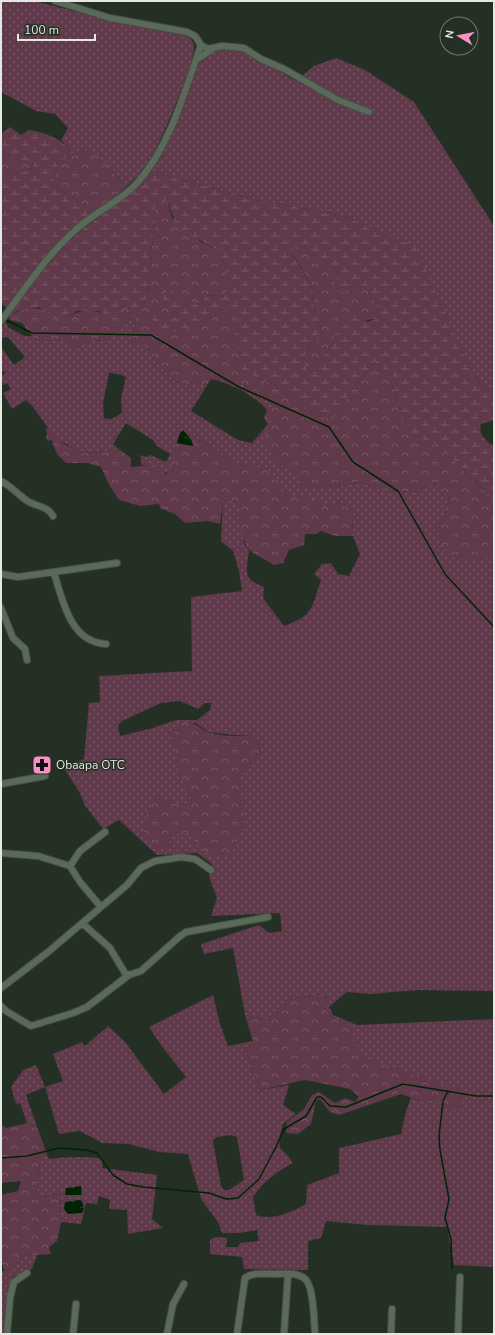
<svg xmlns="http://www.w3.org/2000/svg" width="495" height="1335" viewBox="0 0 495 1335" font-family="'Nunito Sans',sans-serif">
  <defs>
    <pattern id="grass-dots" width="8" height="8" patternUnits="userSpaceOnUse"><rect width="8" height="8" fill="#60394b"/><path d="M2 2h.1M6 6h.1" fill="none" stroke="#765665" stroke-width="1.8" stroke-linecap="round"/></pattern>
    <pattern id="forest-crowns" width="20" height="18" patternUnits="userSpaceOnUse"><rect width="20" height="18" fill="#60394b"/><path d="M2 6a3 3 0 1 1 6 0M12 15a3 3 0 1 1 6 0" fill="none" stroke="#765665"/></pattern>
    <pattern id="wetland-marsh" width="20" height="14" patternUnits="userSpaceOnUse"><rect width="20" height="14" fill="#60394b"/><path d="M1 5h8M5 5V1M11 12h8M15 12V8" fill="none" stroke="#765665"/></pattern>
    <pattern id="water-ripples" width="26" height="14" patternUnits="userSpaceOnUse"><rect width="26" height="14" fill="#002403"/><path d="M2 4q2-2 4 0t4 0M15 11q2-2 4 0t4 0" fill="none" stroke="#254427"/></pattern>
  </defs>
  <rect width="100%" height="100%" fill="#243024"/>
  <path fill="url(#grass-dots)" fill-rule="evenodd" d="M 1,1 L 35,1 L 111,21 L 187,36 C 191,39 193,41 194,46 C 195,62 161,142 151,158 C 144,170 135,179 125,188 L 113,170 L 84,150 L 76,154 L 61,140 L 68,128 L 55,114 L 36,111 L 1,92 Z
    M 224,48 C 250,49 274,69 296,81 L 314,66 L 336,58 L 365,70 L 414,102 L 494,226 L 494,399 L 474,376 L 414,246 L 342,215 L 256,200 L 152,171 L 174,125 L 196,66 L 213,51 Z
    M 136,317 L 132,341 L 138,345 L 146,345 L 153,358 L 176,382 L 188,385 L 195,382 L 206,385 L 211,378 L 234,380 L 267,396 L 275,407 L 271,426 L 278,464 L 302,476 L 301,487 L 337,486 L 359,482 L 385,491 L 414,492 L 435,483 L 449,496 L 445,516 L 437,528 L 482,559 L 494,553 L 494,991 L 416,990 L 371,994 L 347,992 L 329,1007 L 333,1015 L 357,1025 L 494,1019 L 494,1267 L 454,1265 L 447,1227 L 368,1225 L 326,1221 L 321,1238 L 308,1241 L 308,1270 L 244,1269 L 242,1257 L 210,1254 L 210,1240 L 216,1237 L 227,1238 L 226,1247 L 238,1247 L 240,1243 L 259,1241 L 257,1230 L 239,1233 L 222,1233 L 218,1222 L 201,1199 L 188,1154 L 159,1152 L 129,1144 L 102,1143 L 80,1131 L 59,1134 L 45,1087 L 26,1095 L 37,1127 L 27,1123 L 20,1103 L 16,1104 L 11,1087 L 23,1070 L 36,1065 L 45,1087 L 63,1081 L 53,1054 L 82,1042 L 85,1046 L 108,1026 L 125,1042 L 164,1094 L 186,1077 L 161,1045 L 149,1027 L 213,995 L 220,1024 L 228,1046 L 253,1041 L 246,1052 L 260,1090 L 289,1085 L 283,1105 L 296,1114 L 283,1124 L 279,1139 L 280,1148 L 287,1155 L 293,1163 C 276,1172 264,1181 253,1197 L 256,1215 C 273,1221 292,1212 306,1204 L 307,1185 L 339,1173 L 339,1148 L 401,1134 L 406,1111 L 411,1098 L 420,1101 L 435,1099 L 449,1110 L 466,1092 L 366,1059 L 351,1038 L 352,1026 L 331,1017 L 325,1009 L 327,993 L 289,999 L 268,1020 L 245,1015 L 233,948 L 204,954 L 201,944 L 259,925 L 269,933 L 282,931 L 280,913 L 211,916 L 217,898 L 209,877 L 212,864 L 197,853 L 157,855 L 119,820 L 103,829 L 84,804 L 80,793 L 63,767 L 84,759 L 89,703 L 100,702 L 99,676 L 192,671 L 191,597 L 242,591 L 239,571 L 233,551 L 221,541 L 223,501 L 232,500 L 241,505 L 244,543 L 249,550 C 247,573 241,578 264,587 L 263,598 L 284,626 C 314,615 311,609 321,580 L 314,574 L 322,564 L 331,563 L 338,574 L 349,576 L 360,554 L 353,536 L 352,510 L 340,502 L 331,506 L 288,496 L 276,479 L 246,466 L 233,464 L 216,449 L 197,439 L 193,446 L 191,439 L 180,433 C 177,446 169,457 173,471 L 171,474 C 160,473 153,465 142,465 L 140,455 L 147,457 L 151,455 L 166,462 L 170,454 L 157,446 L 153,440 L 126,423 L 113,444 L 120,450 L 83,453 L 76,450 L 54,436 L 33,407 L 26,400 L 12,409 L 3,393 L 11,389 L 7,383 L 3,385 L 1,376 L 6,373 L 1,370 L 1,347 L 14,365 L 25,357 L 8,337 L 1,338 L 1,325 L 3,322 L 6,322 L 8,327 L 24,336 L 32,336 L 39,341 L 64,340 L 74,347 L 84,346 L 92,340 L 106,341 L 116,329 ZM 109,373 L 118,374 L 126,377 L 121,398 L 122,412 C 116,417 112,421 104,418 L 103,404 ZM 211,379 C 228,382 256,396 267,410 L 264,418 L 268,424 L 252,443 L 238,440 L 191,411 ZM 180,701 L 198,709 L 205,703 L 211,703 L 210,710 L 197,720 L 176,720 L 153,728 L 120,736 L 118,726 L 122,721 L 161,703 ZM 194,722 L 208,732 L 234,735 L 255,736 L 261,752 L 239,774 L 241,792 L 195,844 L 189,834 L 175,834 L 155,797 L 176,804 L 191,804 L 192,797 L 178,771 ZM 231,1135 L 237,1137 L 244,1180 L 229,1190 L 224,1190 L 221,1186 L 213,1141 L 217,1137 Z
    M 45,1149 L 49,1159 C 67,1157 85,1156 103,1159 L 102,1168 L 157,1175 L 152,1219 L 163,1228 L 128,1234 L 127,1210 L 109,1209 L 110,1200 L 99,1196 L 97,1204 L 86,1203 L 81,1224 L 61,1222 L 60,1193 L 46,1197 L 36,1194 L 40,1164 Z
    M 37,1255 L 32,1269 L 13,1277 L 8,1295 L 4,1334 L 1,1334 L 1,1271 L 11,1270 L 24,1256 Z"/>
  <path fill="url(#forest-crowns)" d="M 84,150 C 103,153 115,173 125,188 L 111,201 L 93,211 L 58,188 L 54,179 L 59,161 Z
    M 1,151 C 10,159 22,159 33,164 L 31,170 L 6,174 L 1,171 Z
    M 167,200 L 172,218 L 201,242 L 220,252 L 229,280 L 226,296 L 205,295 L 202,304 L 163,298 L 179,316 L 166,320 L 155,308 L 149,318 L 157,326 L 210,318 L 225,309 L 237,317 L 237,328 L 231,341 L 242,353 L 242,371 L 275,385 L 306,410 L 333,420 L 356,384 L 375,362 L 396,378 L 394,395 L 410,432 L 441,449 L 461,466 L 467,476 L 482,488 L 494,507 L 494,553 L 482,559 L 455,558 L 441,545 L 437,528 L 445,516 L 449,496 L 435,483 L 414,492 L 385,491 L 359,482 L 337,486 L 301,487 L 301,476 L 278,464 L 265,446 L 267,431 L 271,426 C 268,417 268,413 274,407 L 267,396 L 234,380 L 211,379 L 206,385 L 195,382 L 188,385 L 176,382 L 153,358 L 146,345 L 138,345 L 132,341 L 136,317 L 148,295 L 150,263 L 155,221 L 155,203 Z
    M 295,246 L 306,248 L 339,271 L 335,283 L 351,291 L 364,286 L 376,302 L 379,318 L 346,324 L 336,330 L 333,342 L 323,357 L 322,370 L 308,372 L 303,360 L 310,345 L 322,331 L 315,320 L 313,288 L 292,253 Z
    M 125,305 L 131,310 L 129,321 L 116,329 L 106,341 L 92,340 L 84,346 L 74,347 L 64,340 L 39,341 L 32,336 L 22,323 L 10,320 L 9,317 C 30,301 46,310 67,318 C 80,309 93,309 107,315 Z
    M 48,428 L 66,445 L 83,453 L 120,450 L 131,458 L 131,467 L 150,465 L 166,474 L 171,474 L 173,471 C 170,461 172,452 177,443 L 193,446 L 196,439 L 216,449 L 233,464 L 260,467 L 271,471 L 288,496 C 297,497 310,496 317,500 C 330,505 324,509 340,502 L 352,510 L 353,536 L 335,536 L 321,531 L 316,534 L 305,534 L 304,545 L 289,550 L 283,563 L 274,565 C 247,549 245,553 241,521 L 238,518 L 241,505 L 232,500 L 223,501 L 220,524 L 208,521 L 185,523 L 175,514 L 160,508 L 159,504 L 140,506 L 119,500 L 108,483 L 101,467 L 87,463 L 66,463 L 57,454 L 51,439 L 49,441 L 46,439 L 47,434 L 46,429 Z
    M 182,722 C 198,722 196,727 208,732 C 222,737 240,736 255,736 L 261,752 L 239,774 L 245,823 L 230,857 C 207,855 202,855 189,834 L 175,834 L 166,849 L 152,846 L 144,831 L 148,812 L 155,797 L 176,804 L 191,804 L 192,797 L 178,771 L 172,736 Z
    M 327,993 L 325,1009 L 331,1017 L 353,1026 L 352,1038 L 366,1059 L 466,1091 L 464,1109 L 449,1110 L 435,1099 L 420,1101 L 401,1094 L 339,1115 L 330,1112 L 320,1099 L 316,1101 L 311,1124 L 298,1134 L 286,1133 L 287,1122 L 304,1109 L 312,1095 L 319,1092 L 335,1103 L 345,1098 L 355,1102 L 359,1097 L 350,1089 L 305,1080 L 260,1090 L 246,1052 L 253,1041 L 245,1015 L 268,1020 L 289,999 Z
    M 27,1123 L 37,1127 L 45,1149 L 40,1164 L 36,1194 L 46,1197 L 60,1193 L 61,1222 L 57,1241 L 49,1247 L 51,1254 L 24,1256 L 11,1270 L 4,1270 L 1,1259 L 1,1195 L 18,1191 L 21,1181 L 1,1183 L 1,1124 L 6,1128 Z"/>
  <path fill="url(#wetland-marsh)" fill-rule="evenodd" d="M 10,127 L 21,135 L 29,130 C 51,134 60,139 76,154 L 59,161 L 54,179 L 58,188 L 93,211 L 34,271 L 7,308 L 1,303 L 1,171 L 6,174 L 31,170 L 33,165 C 22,159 10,159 1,151 L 1,134 Z
    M 152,171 L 256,200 L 342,215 L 415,246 L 474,376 L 494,399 L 494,420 L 481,424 C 478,435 486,440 494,447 L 494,507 L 482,488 L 467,476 L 461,466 L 441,449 L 410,432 L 394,395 L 396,378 L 375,362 L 356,384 L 333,420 L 306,410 L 275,385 L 242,371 L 242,353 L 231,341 L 237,328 L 237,317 L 225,309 C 212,317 186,333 169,332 C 161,331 154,323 149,317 L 155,308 L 166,319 L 179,316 L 162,298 L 168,288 L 184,301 L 202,304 L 205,295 L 225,296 L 229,280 L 220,252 L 177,227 L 167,200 L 155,203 L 155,221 L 150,263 L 148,295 L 136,317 L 129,321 L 131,310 L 124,305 L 107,316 L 99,311 L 77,311 L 67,318 L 55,318 L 39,307 L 17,311 L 9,317 L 9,314 L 34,280 L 67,243 L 84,228 L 120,202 ZM 295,246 L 306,248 L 339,271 L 335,283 L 337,292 L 351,291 L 364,286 L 376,302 L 379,318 L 367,322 L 353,311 L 346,324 L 336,330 L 333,342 L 323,357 L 321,370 L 308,372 L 303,360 L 310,345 L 322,331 L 315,320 L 313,288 L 292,254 Z"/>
  <path fill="url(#water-ripples)" d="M 183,430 L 191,439 L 193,446 L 177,443 L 180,433 Z
    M 81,1186 L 82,1195 L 65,1195 L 66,1188 Z
    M 79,1200 L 82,1201 L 84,1208 L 82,1213 L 68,1214 L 64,1209 L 65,1202 Z"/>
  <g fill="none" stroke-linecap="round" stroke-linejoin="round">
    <path stroke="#002403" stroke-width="1.5" d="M 4,319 L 32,333 L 151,335 L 239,387 L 329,427 L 353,462 L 398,491 L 445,574 L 494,627
      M 448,1091 L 443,1101 L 439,1136 L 440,1150 L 449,1199 L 445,1218 L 451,1239 L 452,1269
      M 1,1158 L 27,1156 L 59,1148 L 87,1150 L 97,1153 L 113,1175 L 127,1184 L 143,1187 L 209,1193 L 226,1199 L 238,1198 L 259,1179 L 276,1147 L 284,1129 L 306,1116 L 317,1097 L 321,1097 L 330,1106 L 346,1107 L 403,1084 L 476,1096 L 494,1096"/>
    <defs>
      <path id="street" d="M 55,1 L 110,18 L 187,32 L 195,36 L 201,45 L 208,49 L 222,46 L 244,48 L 261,59 L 284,69 L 338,100 L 369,112
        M 196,60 L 211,50
        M 1,321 C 25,289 48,253 79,227 C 97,211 121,201 137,183 C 170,147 185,90 201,45
        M 1,481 C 11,486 17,494 26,500 C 35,507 47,505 53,516
        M 54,573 C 63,601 70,642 106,644
        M 1,574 L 18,577 L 117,563
        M 1,608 L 13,638 L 25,649 L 27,660
        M 1,784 L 45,776
        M 1,853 L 38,856 L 70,866 L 80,882 L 101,907
        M 70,866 L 80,851 L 105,832
        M 82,923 L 110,948 L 125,973 L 129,975 L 141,971 L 179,937 L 186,932 L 268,917
        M 1,988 L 48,952 L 127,885 L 141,868 L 155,861 L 181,857 L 195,859 L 211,870
        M 1,1006 L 6,1011 L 31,1026 L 73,1013 L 87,1007 L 129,975
        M 7,1334 L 10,1298 L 14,1282 L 27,1273
        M 73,1334 L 76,1304
        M 167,1334 L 173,1304 L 184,1284
        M 237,1334 L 245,1278 C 253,1272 264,1274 274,1274 C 284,1274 296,1272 304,1278 C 314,1284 314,1322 315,1334
        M 284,1334 L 288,1274
        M 391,1334 L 392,1309
        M 458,1334 L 460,1277"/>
    </defs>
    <use href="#street" stroke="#444f44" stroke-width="8"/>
    <use href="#street" stroke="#5b695b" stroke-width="6"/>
  </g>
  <defs>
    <symbol id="pharmacy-square" viewBox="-11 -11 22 22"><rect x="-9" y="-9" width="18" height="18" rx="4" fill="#fc8fc3" stroke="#243024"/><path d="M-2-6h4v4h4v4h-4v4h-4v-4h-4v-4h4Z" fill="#111"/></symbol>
  </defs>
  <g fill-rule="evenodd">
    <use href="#pharmacy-square" x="31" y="754" width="22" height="22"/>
  </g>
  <g text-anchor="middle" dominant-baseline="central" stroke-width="3" stroke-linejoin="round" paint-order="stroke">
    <g font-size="12" fill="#e2eae2" stroke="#243024" text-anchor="start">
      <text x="56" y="765">Obaapa OTC</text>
    </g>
  </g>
  <rect width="495" height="1335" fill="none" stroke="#e2eae2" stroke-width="4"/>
  <g transform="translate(459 36) rotate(280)"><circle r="19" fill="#243024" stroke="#707a70"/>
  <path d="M0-3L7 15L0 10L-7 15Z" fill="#fc8fc3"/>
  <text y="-6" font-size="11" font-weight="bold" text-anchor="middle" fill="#e2eae2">N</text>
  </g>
  <path d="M18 34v6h77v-6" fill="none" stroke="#e2eae2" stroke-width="2"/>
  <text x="24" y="34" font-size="12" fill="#e2eae2" stroke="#243024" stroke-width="3" paint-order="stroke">100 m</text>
</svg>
